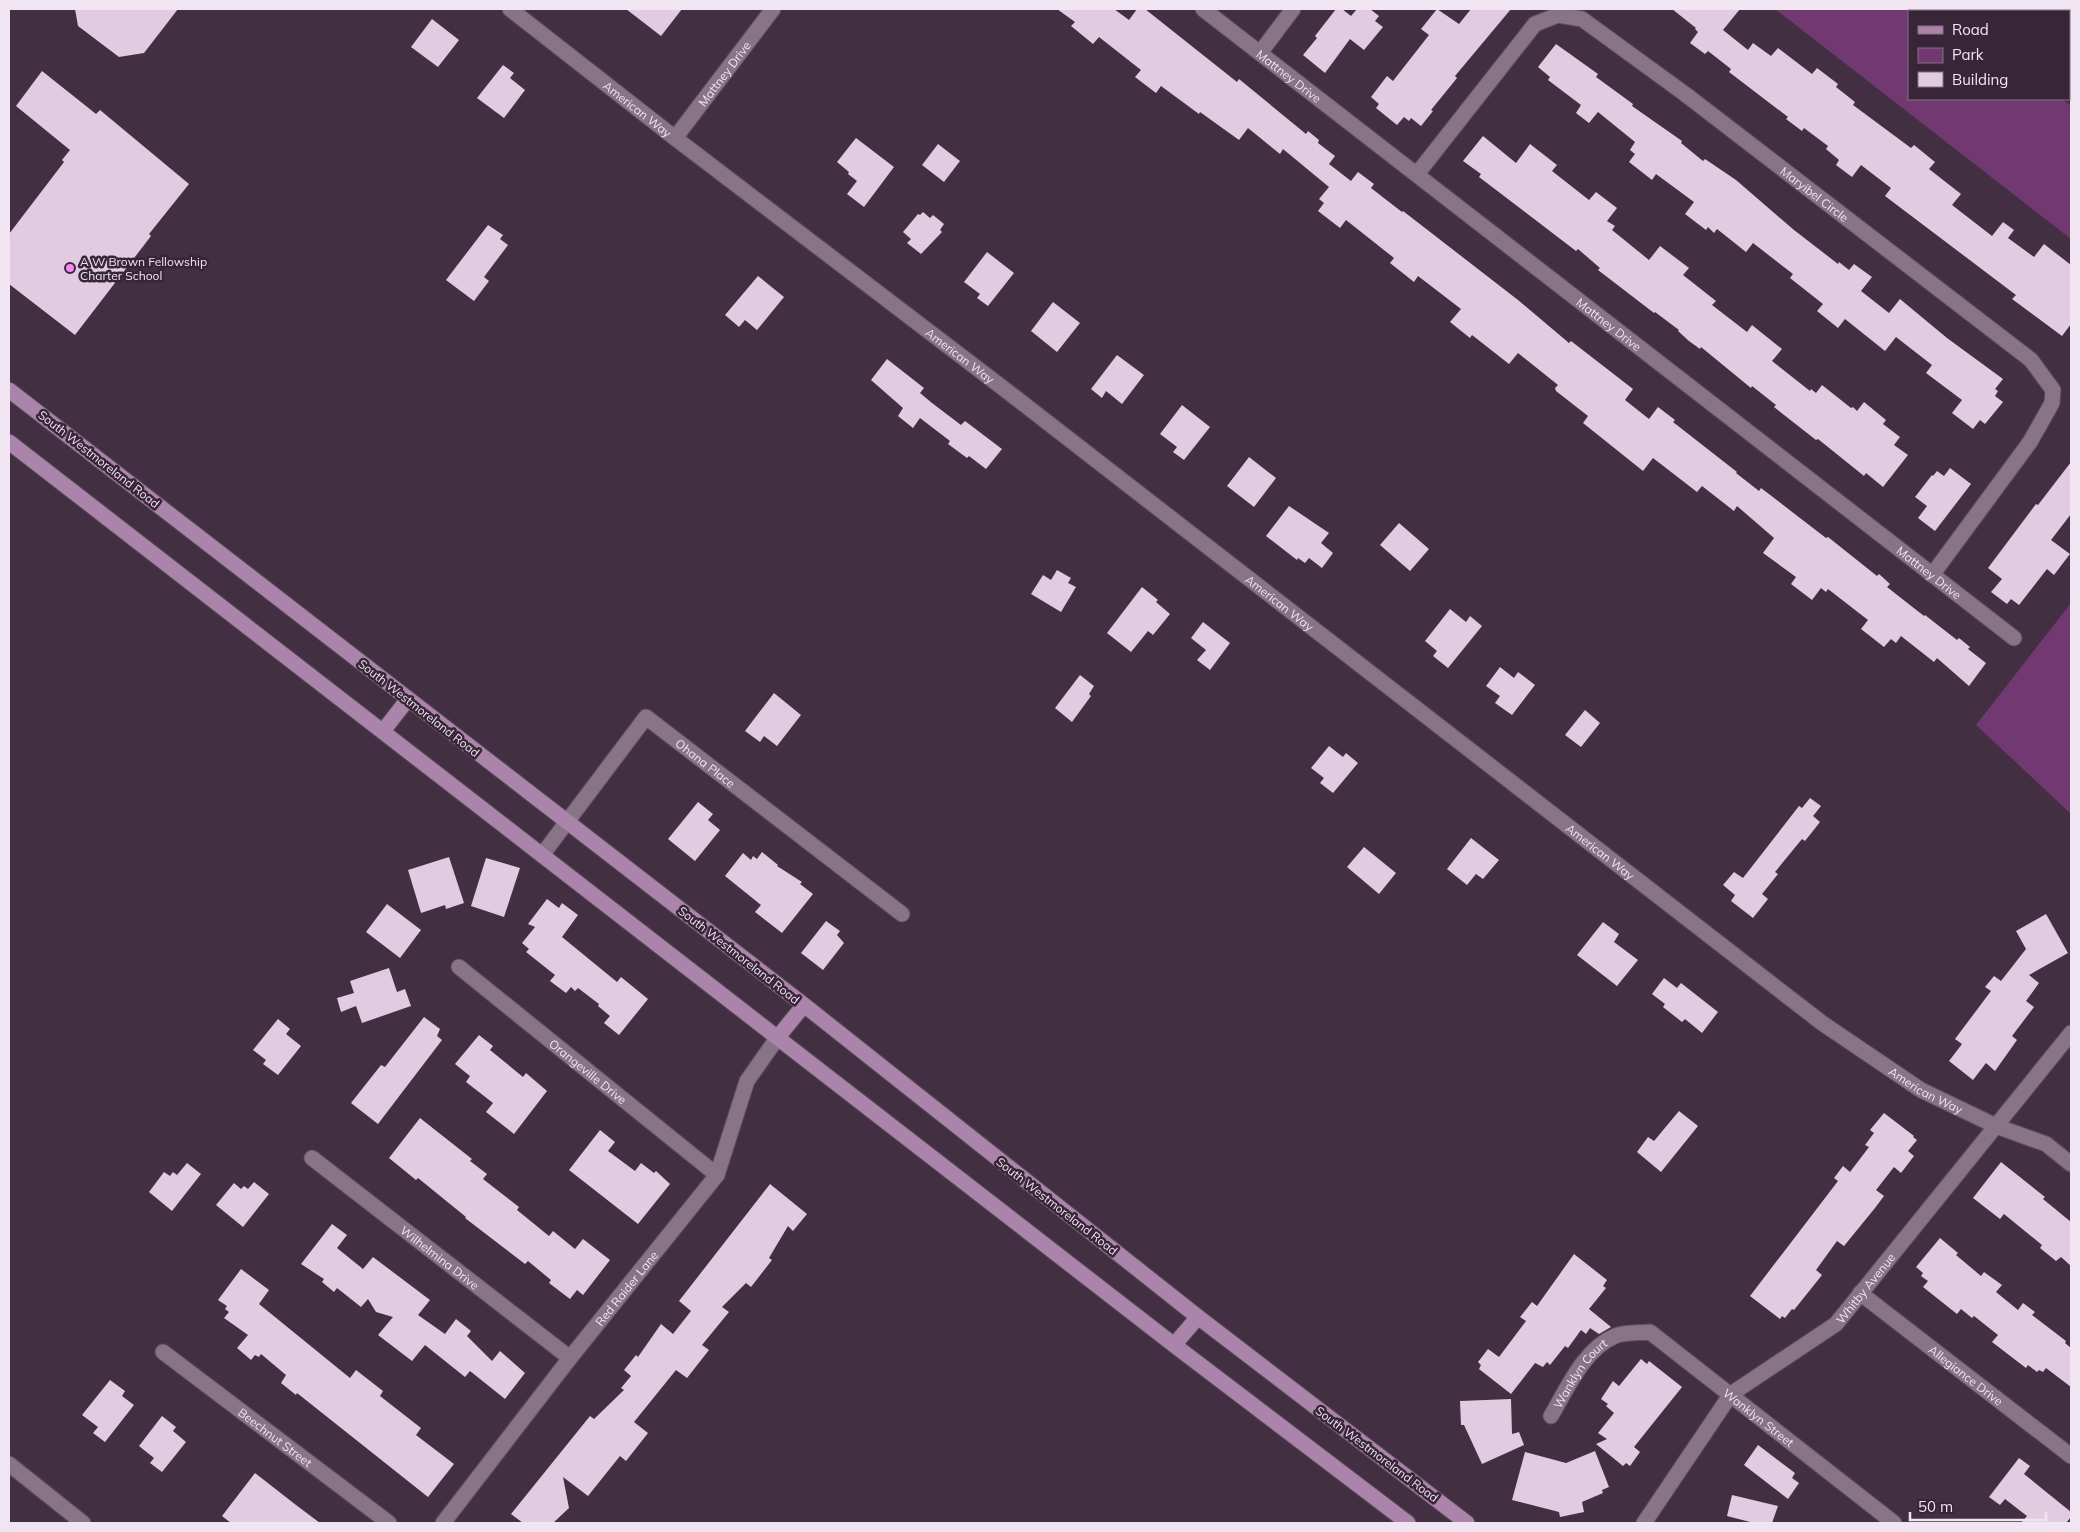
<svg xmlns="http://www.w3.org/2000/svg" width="2080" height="1532" viewBox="0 0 2080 1532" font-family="Mulish,sans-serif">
  <rect width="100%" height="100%" fill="#423042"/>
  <path fill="#713872" d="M 1775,9 L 2047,9 L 2045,11 L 1909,11 L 1909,99 L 2062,99 L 2071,106 L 2071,239 Z
    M 2071,603 L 2071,814 L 1976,725 Z"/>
  <path fill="#e2cbe1" d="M 75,9 L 178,9 L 144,53 L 119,57 L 78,26 Z
    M 626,9 L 682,9 L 661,36 Z
    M 1057,9 L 1114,9 L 1129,20 L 1137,9 L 1145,9 L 1237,82 L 1239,79 L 1306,134 L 1308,131 L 1319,140 L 1318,143 L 1335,156 L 1329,164 L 1351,181 L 1358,172 L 1374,184 L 1371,188 L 1402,212 L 1403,211 L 1518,300 L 1569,343 L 1571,341 L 1633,389 L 1625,400 L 1649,419 L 1658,407 L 1675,420 L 1673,422 L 1737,472 L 1736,473 L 1759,491 L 1761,488 L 1826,538 L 1828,537 L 1877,576 L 1879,574 L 1890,584 L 1887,587 L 1924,616 L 1925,615 L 1957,640 L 1959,638 L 1970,647 L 1968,649 L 1986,663 L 1969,686 L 1937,658 L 1934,662 L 1901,636 L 1896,643 L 1891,639 L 1884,647 L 1861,629 L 1868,620 L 1828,589 L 1826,592 L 1821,588 L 1812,600 L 1791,584 L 1796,577 L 1763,553 L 1774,538 L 1737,506 L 1734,511 L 1702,486 L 1697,492 L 1653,458 L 1643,471 L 1583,423 L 1588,416 L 1556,391 L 1555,388 L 1558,385 L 1518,353 L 1509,364 L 1472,335 L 1470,338 L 1450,322 L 1461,309 L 1418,276 L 1414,282 L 1390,263 L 1394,258 L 1346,220 L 1340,228 L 1318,211 L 1324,203 L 1319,199 L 1329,187 L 1283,149 L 1280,154 L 1248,128 L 1239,140 L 1200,112 L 1199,114 L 1161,86 L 1156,93 L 1135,77 L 1141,70 L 1099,37 L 1093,44 L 1071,26 L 1075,22 Z
    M 1336,9 L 1342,9 L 1351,16 L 1357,9 L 1370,9 L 1379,16 L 1375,21 L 1383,27 L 1364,50 L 1350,39 L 1325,73 L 1303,55 L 1317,38 L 1315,36 Z
    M 1437,9 L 1459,24 L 1471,9 L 1511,9 L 1455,76 L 1457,78 L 1431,110 L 1433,111 L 1421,126 L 1411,118 L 1409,121 L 1404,117 L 1397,125 L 1376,108 L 1379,104 L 1371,97 L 1387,76 L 1393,81 L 1429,35 L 1421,29 Z
    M 1672,9 L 1740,9 L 1723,30 L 1748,50 L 1753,43 L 1771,56 L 1778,48 L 1812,74 L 1817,68 L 1838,84 L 1836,87 L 1855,102 L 1853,105 L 1911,148 L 1914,145 L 1935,162 L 1929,169 L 1961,194 L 1952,205 L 1992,236 L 2003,222 L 2014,230 L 2008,238 L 2034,257 L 2044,244 L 2071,265 L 2071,324 L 2062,336 L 2012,299 L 2016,295 L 1885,196 L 1891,188 L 1861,165 L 1852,177 L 1836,165 L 1839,160 L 1826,149 L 1828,146 L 1804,128 L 1802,131 L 1786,119 L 1788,117 L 1729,72 L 1731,69 L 1708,51 L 1705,54 L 1690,43 L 1698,32 L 1695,29 L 1696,28 Z
    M 432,19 L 459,40 L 438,67 L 411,47 Z
    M 1556,44 L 1598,74 L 1596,77 L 1633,104 L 1632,106 L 1682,141 L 1681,143 L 1703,161 L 1705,159 L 1736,180 L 1794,230 L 1838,264 L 1839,262 L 1849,270 L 1854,264 L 1872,277 L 1861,291 L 1889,313 L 1900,299 L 1947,338 L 2003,379 L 1995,389 L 1998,391 L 1995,396 L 2003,402 L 1985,424 L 1980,420 L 1973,429 L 1952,413 L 1962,400 L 1926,373 L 1932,365 L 1896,337 L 1885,351 L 1845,319 L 1838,328 L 1817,311 L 1823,304 L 1790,278 L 1793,274 L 1753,243 L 1746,252 L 1717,229 L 1714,233 L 1708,227 L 1706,230 L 1685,214 L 1694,202 L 1656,174 L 1652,180 L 1629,162 L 1635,154 L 1630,150 L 1635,142 L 1598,112 L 1589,123 L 1576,113 L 1581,105 L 1548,80 L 1550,77 L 1538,67 Z
    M 503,65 L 514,73 L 510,78 L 525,90 L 504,118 L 477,98 Z
    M 42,71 L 96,114 L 100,110 L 189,184 L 149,234 L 151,236 L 75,335 L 9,284 L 9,234 L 64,162 L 62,160 L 70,150 L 16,106 Z
    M 1483,136 L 1516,163 L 1530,144 L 1557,165 L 1552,171 L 1589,200 L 1596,192 L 1617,208 L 1607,221 L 1615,226 L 1612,230 L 1649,260 L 1660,246 L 1689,268 L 1683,275 L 1716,301 L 1712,305 L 1747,332 L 1752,325 L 1782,349 L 1772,361 L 1810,391 L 1811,389 L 1816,393 L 1822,385 L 1851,408 L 1853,407 L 1857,411 L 1864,402 L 1886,420 L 1883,424 L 1900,437 L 1894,445 L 1908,455 L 1883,487 L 1866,473 L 1864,476 L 1818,439 L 1816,440 L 1774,407 L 1776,405 L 1752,386 L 1751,388 L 1701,347 L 1700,349 L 1689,341 L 1678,331 L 1679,330 L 1655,312 L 1654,313 L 1598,270 L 1600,268 L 1578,249 L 1576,251 L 1479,177 L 1481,174 L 1463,161 Z
    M 856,138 L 894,167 L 864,207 L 847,194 L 857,181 L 848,174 L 849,172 L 837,162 Z
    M 938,144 L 960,161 L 944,182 L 922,165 Z
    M 923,212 L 930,218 L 933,215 L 944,224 L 940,230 L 942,232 L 921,254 L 907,243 L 911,239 L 903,232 L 918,214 L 920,215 Z
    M 488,225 L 503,235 L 500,239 L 508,245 L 484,277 L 489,281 L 474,301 L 446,280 Z
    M 987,252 L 1014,273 L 988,306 L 977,298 L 980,294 L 964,282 Z
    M 758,276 L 784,297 L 757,330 L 745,320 L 739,327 L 725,315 Z
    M 1053,302 L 1080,323 L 1057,352 L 1031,331 Z
    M 1117,355 L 1144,375 L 1122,404 L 1106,391 L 1102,398 L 1091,389 Z
    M 887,359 L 924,388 L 920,393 L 932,403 L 961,425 L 965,421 L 1002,449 L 986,469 L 969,456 L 967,458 L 948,444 L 950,441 L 920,418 L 913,428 L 898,416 L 903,408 L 871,380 Z
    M 1182,405 L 1210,427 L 1184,460 L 1173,452 L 1177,447 L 1160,434 Z
    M 1249,457 L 1276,478 L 1254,507 L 1227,486 Z
    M 2071,462 L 2071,514 L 2051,540 L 2070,554 L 2054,575 L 2047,569 L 2019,605 L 2011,599 L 2007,604 L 1991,592 L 2002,579 L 1988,568 L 2036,504 L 2038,505 Z
    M 1950,468 L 1971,484 L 1935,531 L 1918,518 L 1927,506 L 1915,497 L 1932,475 L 1933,476 L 1937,471 L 1944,476 Z
    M 1289,506 L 1329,533 L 1321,543 L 1333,553 L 1322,568 L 1309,558 L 1305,563 L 1298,558 L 1297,560 L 1266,536 Z
    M 1399,523 L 1429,549 L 1410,571 L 1380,545 Z
    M 1057,570 L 1071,578 L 1068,583 L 1076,587 L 1061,612 L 1031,594 L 1043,575 L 1051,580 Z
    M 1142,587 L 1158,600 L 1156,602 L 1170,614 L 1153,635 L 1148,631 L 1131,652 L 1107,633 Z
    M 1450,609 L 1466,622 L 1470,616 L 1482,626 L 1448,668 L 1433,656 L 1437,651 L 1425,641 Z
    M 1203,622 L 1230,643 L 1210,670 L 1197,660 L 1206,650 L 1191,638 Z
    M 1500,667 L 1514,678 L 1518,672 L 1535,685 L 1512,715 L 1495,703 L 1500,696 L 1486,686 Z
    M 1080,675 L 1094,686 L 1089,694 L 1091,696 L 1072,722 L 1055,708 Z
    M 774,693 L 801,715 L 777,746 L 764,736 L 760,742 L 745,731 Z
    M 1585,710 L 1600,723 L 1581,747 L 1565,735 Z
    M 1329,746 L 1343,757 L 1346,753 L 1358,763 L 1333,793 L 1320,783 L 1324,778 L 1311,768 Z
    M 1810,798 L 1821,806 L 1813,816 L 1820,822 L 1805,841 L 1802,839 L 1775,872 L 1778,874 L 1762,894 L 1768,899 L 1753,918 L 1731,901 L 1735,895 L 1723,885 L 1734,872 L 1743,878 L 1799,806 L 1802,808 Z
    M 698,802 L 713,814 L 708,820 L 720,830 L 695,861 L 668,839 Z
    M 1471,838 L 1499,860 L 1483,879 L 1476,874 L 1467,885 L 1447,869 Z
    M 1364,847 L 1396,873 L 1379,894 L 1347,867 Z
    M 762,852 L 778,865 L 777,866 L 802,882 L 800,884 L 813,894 L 782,933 L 755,912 L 761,905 L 725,876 L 743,853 L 751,860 L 753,856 L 757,859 Z
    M 449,857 L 464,903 L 446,909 L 445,905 L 421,913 L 408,870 Z
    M 486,858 L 520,868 L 504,917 L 471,906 Z
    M 547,899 L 559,908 L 562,903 L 578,915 L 562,937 L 617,982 L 621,977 L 648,999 L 619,1035 L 604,1023 L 610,1016 L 598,1006 L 599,1004 L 578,988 L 575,991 L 571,987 L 566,993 L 550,981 L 555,975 L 526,952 L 529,949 L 522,943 L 535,927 L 528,924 Z
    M 387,904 L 421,930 L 400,958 L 366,932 Z
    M 2046,914 L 2068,953 L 2029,975 L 2039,983 L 2026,1001 L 2034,1007 L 2012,1036 L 2017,1040 L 1995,1071 L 1986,1063 L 1973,1080 L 1949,1061 L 1962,1044 L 1955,1039 L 1991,991 L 1985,987 L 1994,976 L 2001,981 L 2026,949 L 2016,931 Z
    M 826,921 L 840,931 L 837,935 L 844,943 L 823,970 L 801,953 Z
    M 1603,922 L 1619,934 L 1614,942 L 1638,960 L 1617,986 L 1577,955 Z
    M 389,968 L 397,992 L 405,989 L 411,1006 L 362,1023 L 356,1006 L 341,1012 L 337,998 L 354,993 L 350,981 Z
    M 1664,978 L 1677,988 L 1681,983 L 1718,1012 L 1702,1033 L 1685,1019 L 1682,1022 L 1663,1007 L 1665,1004 L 1652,994 Z
    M 424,1017 L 440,1029 L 437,1036 L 442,1040 L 378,1124 L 351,1103 L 381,1065 L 385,1067 Z
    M 278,1019 L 290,1029 L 286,1034 L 301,1046 L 278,1075 L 263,1064 L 266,1060 L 253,1050 Z
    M 479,1035 L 493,1046 L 490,1050 L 523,1077 L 526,1073 L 547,1091 L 514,1134 L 486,1112 L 493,1103 L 466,1082 L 470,1076 L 455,1064 Z
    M 1679,1111 L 1698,1126 L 1661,1172 L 1637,1152 L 1648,1137 L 1654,1141 Z
    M 1884,1113 L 1914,1136 L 1913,1137 L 1917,1140 L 1908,1151 L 1914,1156 L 1901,1173 L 1894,1167 L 1876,1190 L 1884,1196 L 1875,1208 L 1844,1246 L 1837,1241 L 1816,1270 L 1822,1275 L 1794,1310 L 1792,1309 L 1785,1318 L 1782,1316 L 1780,1319 L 1750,1296 L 1838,1181 L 1834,1178 L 1843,1166 L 1850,1172 L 1869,1147 L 1865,1145 L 1874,1133 L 1870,1130 Z
    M 420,1118 L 472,1159 L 470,1161 L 487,1174 L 483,1179 L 519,1207 L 517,1210 L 549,1236 L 553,1231 L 575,1249 L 583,1239 L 610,1260 L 583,1295 L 577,1290 L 570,1299 L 549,1283 L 551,1280 L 528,1261 L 525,1264 L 465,1218 L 466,1217 L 418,1178 L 416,1180 L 389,1158 Z
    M 600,1130 L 615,1142 L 608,1151 L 635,1171 L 641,1163 L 654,1173 L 656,1171 L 670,1184 L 638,1224 L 569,1170 Z
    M 2001,1162 L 2045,1197 L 2043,1199 L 2071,1222 L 2071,1266 L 2061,1257 L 2056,1261 L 2040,1248 L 2042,1245 L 2004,1214 L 2000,1219 L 1973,1198 Z
    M 187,1163 L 201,1174 L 172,1211 L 149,1192 L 164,1172 L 170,1176 L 173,1172 L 177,1175 Z
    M 254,1182 L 269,1194 L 243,1227 L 216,1205 L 234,1183 L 241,1189 L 244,1186 L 248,1189 Z
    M 770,1184 L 807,1214 L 793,1231 L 788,1226 L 769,1258 L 772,1260 L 751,1287 L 746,1283 L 722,1307 L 729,1312 L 702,1345 L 709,1350 L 687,1378 L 676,1370 L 634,1422 L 648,1433 L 626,1461 L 620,1456 L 588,1496 L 563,1477 L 569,1508 L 553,1523 L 523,1523 L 511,1514 L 590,1416 L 594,1419 L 624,1390 L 621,1388 L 631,1376 L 624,1370 L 636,1355 L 638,1357 L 661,1324 L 673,1334 L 691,1311 L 679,1301 Z
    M 332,1224 L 347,1235 L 337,1248 L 363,1269 L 373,1257 L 430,1300 L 418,1315 L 445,1334 L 456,1319 L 471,1331 L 467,1336 L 492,1361 L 500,1351 L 525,1373 L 505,1399 L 470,1371 L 465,1377 L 425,1345 L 412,1361 L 378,1335 L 393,1317 L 376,1312 L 368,1299 L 361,1307 L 337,1288 L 334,1292 L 322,1282 L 324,1279 L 301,1264 Z
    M 1940,1238 L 1958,1253 L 1956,1255 L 1981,1276 L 1984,1272 L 2002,1285 L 1996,1292 L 2018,1310 L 2023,1303 L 2035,1312 L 2032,1315 L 2066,1341 L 2065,1343 L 2071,1348 L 2071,1387 L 2046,1368 L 2043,1372 L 2039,1370 L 2037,1372 L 2028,1365 L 2026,1368 L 1992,1342 L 1998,1335 L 1974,1316 L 1972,1318 L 1961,1309 L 1957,1314 L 1923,1287 L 1928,1281 L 1921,1276 L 1923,1273 L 1916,1267 Z
    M 1574,1254 L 1607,1280 L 1603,1286 L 1606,1288 L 1589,1309 L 1611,1327 L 1599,1334 L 1590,1328 L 1586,1334 L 1581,1330 L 1568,1348 L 1565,1346 L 1550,1365 L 1547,1362 L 1543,1367 L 1535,1363 L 1511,1394 L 1479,1369 L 1481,1365 L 1478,1362 L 1488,1349 L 1499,1357 L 1526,1321 L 1520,1317 L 1532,1302 L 1537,1306 Z
    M 241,1269 L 269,1290 L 259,1304 L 350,1378 L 356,1370 L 383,1391 L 380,1396 L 421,1428 L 416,1435 L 454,1464 L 428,1497 L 297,1393 L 296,1395 L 281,1383 L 286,1375 L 261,1354 L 259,1357 L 255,1355 L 251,1360 L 237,1348 L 248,1335 L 224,1318 L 229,1312 L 225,1309 L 227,1306 L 218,1300 Z
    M 1641,1359 L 1647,1364 L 1649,1361 L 1682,1387 L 1634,1447 L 1640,1452 L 1630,1466 L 1626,1463 L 1623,1466 L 1596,1444 L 1607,1439 L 1598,1433 L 1614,1413 L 1606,1406 L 1608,1404 L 1601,1399 L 1613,1381 L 1619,1386 Z
    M 110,1380 L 125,1391 L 122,1396 L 134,1405 L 105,1442 L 93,1433 L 98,1427 L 82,1415 Z
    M 1511,1399 L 1512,1434 L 1519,1432 L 1524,1445 L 1482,1464 L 1464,1425 L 1461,1425 L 1460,1401 Z
    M 162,1416 L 176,1427 L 173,1431 L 186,1442 L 162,1472 L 150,1463 L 154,1458 L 139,1446 Z
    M 1758,1445 L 1795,1473 L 1792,1478 L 1799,1483 L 1788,1499 L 1744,1465 Z
    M 1595,1451 L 1609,1487 L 1602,1490 L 1603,1493 L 1582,1502 L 1584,1512 L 1560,1517 L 1559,1512 L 1512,1500 L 1525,1452 L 1566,1463 Z
    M 2019,1458 L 2030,1466 L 2024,1474 L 2071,1512 L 2071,1517 L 2066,1523 L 2021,1523 L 2027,1516 L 2005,1499 L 2000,1505 L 1989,1497 Z
    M 255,1473 L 296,1505 L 320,1523 L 231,1523 L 222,1516 Z
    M 1732,1495 L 1778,1506 L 1772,1523 L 1754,1523 L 1727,1516 Z"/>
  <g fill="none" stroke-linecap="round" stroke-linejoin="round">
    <defs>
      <g id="minor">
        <path id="s1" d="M 510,9 L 675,138 L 1003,388 L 1822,1023 L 1921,1090 L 1996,1126 L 2046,1144 L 2071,1164"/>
        <path id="s2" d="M 1203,9 L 2014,638"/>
        <path d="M 1260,53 L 1293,9"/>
        <path id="s3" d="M 675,138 L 773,9"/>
        <path id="s4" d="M 1417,174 L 1535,24 L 1558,15 L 1582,19 L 1685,94 L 2031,360 L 2053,390 L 2052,403 L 2030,442 L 1932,575"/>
        <path id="s5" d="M 542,855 L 646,717 L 902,914"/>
        <path id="s6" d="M 459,967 L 717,1175"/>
        <path id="s7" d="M 312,1158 L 570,1358"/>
        <path id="s8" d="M 1860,1293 L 2071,1456"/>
        <path id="s9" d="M 163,1352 L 389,1523"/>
        <path id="s10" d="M 1551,1416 C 1567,1389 1584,1349 1615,1336 C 1625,1332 1639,1333 1650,1332 L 1894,1523"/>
        <path d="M 9,1464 L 83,1523"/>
        <path id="s11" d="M 443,1523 L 570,1358 L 717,1175 L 747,1081 L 778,1037"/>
        <path id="s12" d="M 1644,1523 L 1731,1394 L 1836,1324 L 2071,1033"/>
      </g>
      <path id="major" d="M 9,390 L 804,1005 L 1198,1317 L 1467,1523
        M 9,442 L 1174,1345 L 1408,1523
        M 383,731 L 408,699
        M 778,1037 L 804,1005
        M 1174,1345 L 1198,1317"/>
    </defs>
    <use href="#minor" stroke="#5d4d5d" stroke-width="17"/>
    <use href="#major" stroke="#5d4d5d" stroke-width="17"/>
    <use href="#minor" stroke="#887387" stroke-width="15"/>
    <use href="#major" stroke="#ab84ab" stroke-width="15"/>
  </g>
  <circle fill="#f28af3" stroke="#382638" stroke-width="2" cx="70" cy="268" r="5"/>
  <g text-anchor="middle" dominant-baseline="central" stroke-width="5" stroke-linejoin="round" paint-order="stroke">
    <g font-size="12" fill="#f1e5f1" stroke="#382638">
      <text stroke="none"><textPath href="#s3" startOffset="81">Mattney Drive</textPath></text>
      <text stroke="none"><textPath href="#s2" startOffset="109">Mattney Drive</textPath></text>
      <text stroke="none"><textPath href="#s1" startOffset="162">American Way</textPath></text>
      <text stroke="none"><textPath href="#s4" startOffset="531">Maryibel Circle</textPath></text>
      <text stroke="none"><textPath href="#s2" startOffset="514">Mattney Drive</textPath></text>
      <text stroke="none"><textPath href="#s1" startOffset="568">American Way</textPath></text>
      <text transform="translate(99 459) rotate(38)">South Westmoreland Road</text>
      <text stroke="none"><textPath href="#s2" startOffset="919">Mattney Drive</textPath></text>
      <text stroke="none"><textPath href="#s1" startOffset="972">American Way</textPath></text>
      <text transform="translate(419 708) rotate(38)">South Westmoreland Road</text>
      <text stroke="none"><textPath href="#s5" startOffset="248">Ohana Place</textPath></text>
      <text stroke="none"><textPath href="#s1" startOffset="1378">American Way</textPath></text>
      <text transform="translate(739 955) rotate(38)">South Westmoreland Road</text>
      <text stroke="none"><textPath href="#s6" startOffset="166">Orangeville Drive</textPath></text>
      <text stroke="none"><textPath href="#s1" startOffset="1782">American Way</textPath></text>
      <text transform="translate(1057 1206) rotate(38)">South Westmoreland Road</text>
      <text stroke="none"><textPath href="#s7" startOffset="162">Wilhelmina Drive</textPath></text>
      <text stroke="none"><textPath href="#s11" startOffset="298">Red Raider Lane</textPath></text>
      <text stroke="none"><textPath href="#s12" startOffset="328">Whitby Avenue</textPath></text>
      <text stroke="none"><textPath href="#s10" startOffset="52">Wanklyn Court</textPath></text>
      <text stroke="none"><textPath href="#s8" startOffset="134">Allegiance Drive</textPath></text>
      <text stroke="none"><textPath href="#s10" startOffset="278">Wanklyn Street</textPath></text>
      <text stroke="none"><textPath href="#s9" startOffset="141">Beechnut Street</textPath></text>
      <text transform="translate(1377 1454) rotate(37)">South Westmoreland Road</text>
    </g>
    <g font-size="12" fill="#f1e5f1" stroke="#382638" text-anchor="start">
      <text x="80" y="261">A W Brown Fellowship<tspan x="80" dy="14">Charter School</tspan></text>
    </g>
  </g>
  <rect width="2080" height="1532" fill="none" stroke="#f1e5f1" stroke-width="20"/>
  <rect x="1908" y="10" width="162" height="90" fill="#382638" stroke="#827282"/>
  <rect x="1918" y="26" width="25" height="8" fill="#ab84ab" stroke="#827282"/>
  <text x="1952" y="35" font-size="15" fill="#f1e5f1">Road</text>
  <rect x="1918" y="48" width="25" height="15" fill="#713872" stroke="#827282"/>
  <text x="1952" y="60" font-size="15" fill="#f1e5f1">Park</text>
  <rect x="1918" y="72" width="25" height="15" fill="#e2cbe1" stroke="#827282"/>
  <text x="1952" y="85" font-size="15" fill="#f1e5f1">Building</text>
  <path d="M1910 1512v8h136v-8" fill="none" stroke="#f1e5f1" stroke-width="2.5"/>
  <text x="1918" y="1512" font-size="15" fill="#f1e5f1" stroke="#382638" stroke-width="4" paint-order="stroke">50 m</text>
</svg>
